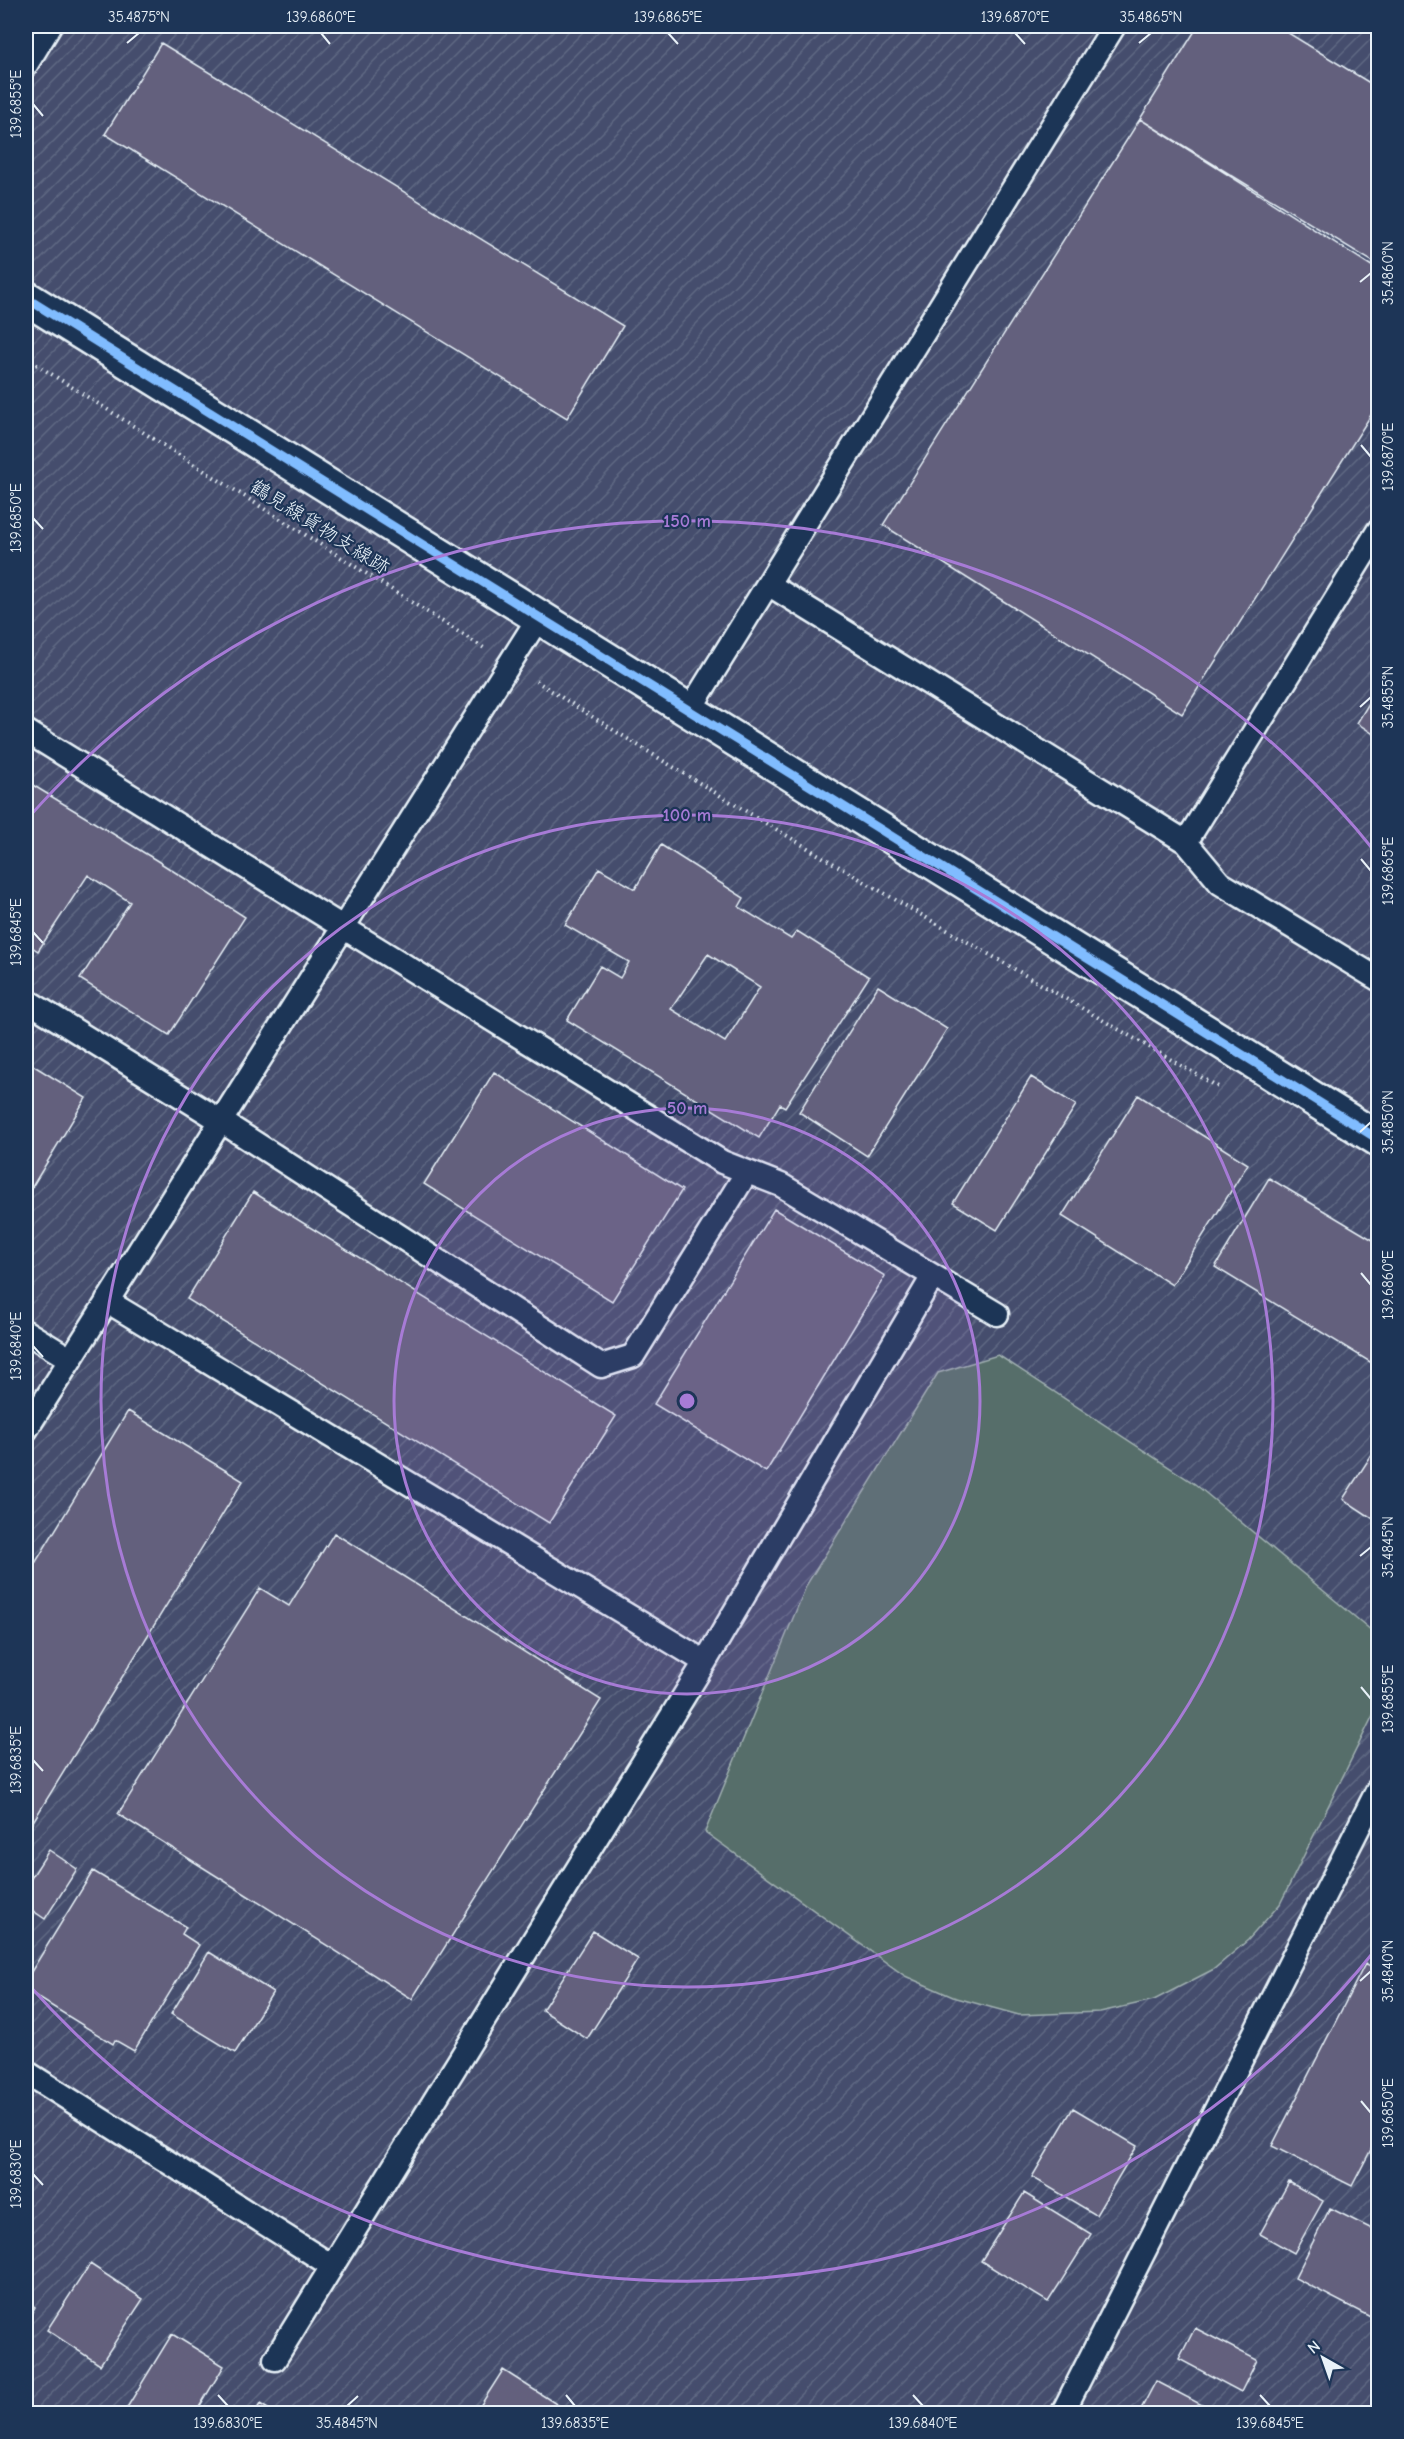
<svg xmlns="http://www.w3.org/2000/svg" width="1404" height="2439" viewBox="0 0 1404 2439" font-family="'Comic Neue','Klee One',sans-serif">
  <defs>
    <pattern id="industrial-furrows" width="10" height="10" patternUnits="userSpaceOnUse" patternTransform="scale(1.5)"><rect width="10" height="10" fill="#444e6d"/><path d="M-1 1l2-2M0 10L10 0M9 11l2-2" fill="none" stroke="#5f6883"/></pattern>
  </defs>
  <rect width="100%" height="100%" fill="#324262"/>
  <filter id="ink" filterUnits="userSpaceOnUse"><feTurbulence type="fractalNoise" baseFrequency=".0167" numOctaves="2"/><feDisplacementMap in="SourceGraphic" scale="12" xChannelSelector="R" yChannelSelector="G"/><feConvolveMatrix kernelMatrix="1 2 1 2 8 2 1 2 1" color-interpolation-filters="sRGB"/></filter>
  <g filter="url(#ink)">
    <path fill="url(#industrial-furrows)" d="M 26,26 L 1378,26 L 1378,2413 L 26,2414 Z"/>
    <path fill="#576e6a" stroke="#a0b0b1" stroke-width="1.5" d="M 998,1355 L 1195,1484 L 1378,1636 L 1378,1705 L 1280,1904 L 1248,1940 L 1214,1969 L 1154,2000 L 1100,2012 L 1019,2015 L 953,1997 L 905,1976 L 705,1832 L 807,1584 L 938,1373 Z"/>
    <path fill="#63607d" stroke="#e8f1f8" stroke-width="1.5" fill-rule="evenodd" d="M 1198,26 L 1277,26 L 1378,88 L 1378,265 L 1140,119 Z
      M 161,43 L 623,326 L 567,418 L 105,134 Z
      M 1140,119 L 1378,270 L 1378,404 L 1182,714 L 883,525 Z
      M 1378,688 L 1378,737 L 1357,723 Z
      M 26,781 L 156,860 L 245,917 L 169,1035 L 80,979 L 130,902 L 88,875 L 38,951 L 26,943 Z
      M 661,845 L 744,898 L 739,907 L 791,939 L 797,931 L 869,977 L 785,1107 L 780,1104 L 759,1138 L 567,1020 L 600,966 L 620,978 L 629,962 L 565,925 L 599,868 L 635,889 ZM 708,954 L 760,987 L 725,1042 L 671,1009 Z
      M 878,986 L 947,1029 L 867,1156 L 799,1112 Z
      M 26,1061 L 86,1098 L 26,1197 Z
      M 494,1072 L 682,1190 L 612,1301 L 424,1184 Z
      M 1031,1077 L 1076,1105 L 997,1230 L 953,1203 Z
      M 1138,1095 L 1248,1164 L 1172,1285 L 1062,1216 Z
      M 1269,1178 L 1378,1243 L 1378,1360 L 1375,1365 L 1215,1267 Z
      M 253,1192 L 616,1416 L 549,1523 L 187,1299 Z
      M 774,1209 L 885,1276 L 766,1472 L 654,1404 Z
      M 128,1411 L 243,1481 L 26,1833 L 26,1578 Z
      M 1378,1445 L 1378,1522 L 1343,1499 Z
      M 334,1533 L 601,1700 L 412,1999 L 118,1814 L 260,1588 L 289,1606 Z
      M 49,1850 L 77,1869 L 45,1919 L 26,1906 L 26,1886 Z
      M 93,1871 L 186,1927 L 182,1934 L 199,1945 L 134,2051 L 115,2040 L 113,2044 L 26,1990 L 26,1980 Z
      M 593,1931 L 638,1959 L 587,2039 L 542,2010 Z
      M 209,1952 L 273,1992 L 235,2053 L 171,2014 Z
      M 1365,1964 L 1378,1971 L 1378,2136 L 1352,2186 L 1272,2146 Z
      M 1073,2108 L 1137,2146 L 1096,2215 L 1032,2177 Z
      M 1289,2182 L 1323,2201 L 1294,2253 L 1260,2234 Z
      M 1024,2193 L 1091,2234 L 1048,2302 L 981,2261 Z
      M 1330,2208 L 1378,2232 L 1378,2321 L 1295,2278 Z
      M 90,2264 L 143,2299 L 100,2365 L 47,2330 Z
      M 26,2302 L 35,2307 L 26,2323 Z
      M 1195,2328 L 1257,2360 L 1241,2392 L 1179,2359 Z
      M 172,2334 L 224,2366 L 195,2414 L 123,2414 Z
      M 503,2370 L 572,2414 L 475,2414 Z
      M 1156,2381 L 1204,2406 L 1200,2414 L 1145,2414 L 1140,2411 Z
      M 260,2404 L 276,2414 L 254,2414 Z"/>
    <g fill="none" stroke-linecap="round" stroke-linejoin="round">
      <defs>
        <path id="lane" d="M 26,65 L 50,26
          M 768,584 L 1186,842 L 1378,531
          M 689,711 L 1114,26
          M 26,731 L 722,1162 L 781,1185 L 997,1314
          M 1186,842 L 1220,883 L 1378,979
          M 26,1000 L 221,1121 L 601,1366 L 633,1356 L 747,1172
          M 107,1301 L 705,1662
          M 26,1332 L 70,1359
          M 26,1430 L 539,617
          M 26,2072 L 332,2266
          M 275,2359 L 705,1662 L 933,1276
          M 1062,2414 L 1378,1789"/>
        <path id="secondary" d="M 26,298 L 1378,1139"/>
      </defs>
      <use href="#lane" stroke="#e8f1f8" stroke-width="27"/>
      <use href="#secondary" stroke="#e8f1f8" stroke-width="38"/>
      <path stroke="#e8f1f8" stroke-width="4" stroke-dasharray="1.5 4.5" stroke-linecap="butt" d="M 26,358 L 484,648
        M 536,681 C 759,824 991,955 1220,1088"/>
      <use href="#lane" stroke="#1d3557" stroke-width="22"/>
      <use href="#secondary" stroke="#1d3557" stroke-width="33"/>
      <defs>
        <path id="cycleway" d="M 26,298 L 1378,1139"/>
      </defs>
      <use href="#cycleway" stroke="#1d3557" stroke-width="13"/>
      <use href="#cycleway" stroke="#80bcff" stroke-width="9"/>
    </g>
  </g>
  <path fill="none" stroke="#e8f1f8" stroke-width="2" d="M 321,33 L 330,44M 668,33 L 678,44M 1015,33 L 1025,44M 127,43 L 139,33M 1139,43 L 1151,33M 33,104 L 43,116M 1360,282 L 1371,273M 1361,445 L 1371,457M 33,518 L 43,529M 1360,707 L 1371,697M 1361,859 L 1371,871M 33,932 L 43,943M 1360,1132 L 1371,1122M 1361,1273 L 1371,1285M 33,1346 L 43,1357M 1360,1556 L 1371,1547M 1361,1687 L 1371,1699M 33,1760 L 43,1771M 1360,1981 L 1371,1971M 1361,2101 L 1371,2113M 33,2174 L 43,2185M 218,2395 L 228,2406M 566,2395 L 575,2406M 913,2395 L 923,2406M 1260,2395 L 1270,2406M 347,2406 L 358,2396"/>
  <circle cx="687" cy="1401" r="293" fill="#a77bd6" fill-opacity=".12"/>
  <g fill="none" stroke="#a77bd6" stroke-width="3">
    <circle cx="687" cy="1401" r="293"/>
    <circle cx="687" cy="1401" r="586"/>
    <path d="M1376 1949A880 880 0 0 1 28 1984M28 818A880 880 0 0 1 1376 853"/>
  </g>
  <g text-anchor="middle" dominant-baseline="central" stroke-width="4.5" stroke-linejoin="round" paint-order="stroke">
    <g font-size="20" fill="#e8f1f8" stroke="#1d3557">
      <text transform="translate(320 527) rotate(32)">鶴見線貨物支線跡</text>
    </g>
  </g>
  <circle cx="687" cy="1401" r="9" fill="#a77bd6" stroke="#1d3557" stroke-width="3"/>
  <g font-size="18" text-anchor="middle" font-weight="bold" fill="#a77bd6" stroke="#1d3557" stroke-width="4.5" stroke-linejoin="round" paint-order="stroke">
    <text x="687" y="527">150 m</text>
    <text x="687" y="821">100 m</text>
    <text x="687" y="1114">50 m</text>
  </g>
  <rect width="1404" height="2439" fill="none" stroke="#1d3557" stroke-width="66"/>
  <g transform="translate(1323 2358) rotate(320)" stroke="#1d3557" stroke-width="4.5" paint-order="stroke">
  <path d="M0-4.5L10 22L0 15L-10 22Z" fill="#e8f1f8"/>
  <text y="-9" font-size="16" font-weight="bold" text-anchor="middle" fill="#e8f1f8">N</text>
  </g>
  <rect x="33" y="33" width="1338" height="2373" fill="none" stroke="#e8f1f8" stroke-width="2"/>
  <g font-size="15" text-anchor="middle" fill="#e8f1f8">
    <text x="139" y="22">35.4875°N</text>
    <text x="321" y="22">139.6860°E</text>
    <text x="668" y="22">139.6865°E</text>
    <text x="1015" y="22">139.6870°E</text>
    <text x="1151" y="22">35.4865°N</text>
    <text transform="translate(16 104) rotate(-90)" y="5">139.6855°E</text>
    <text transform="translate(1388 273) rotate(-90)" y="5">35.4860°N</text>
    <text transform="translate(1388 457) rotate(-90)" y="5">139.6870°E</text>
    <text transform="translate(16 518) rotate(-90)" y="5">139.6850°E</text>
    <text transform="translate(1388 697) rotate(-90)" y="5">35.4855°N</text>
    <text transform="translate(1388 871) rotate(-90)" y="5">139.6865°E</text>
    <text transform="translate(16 932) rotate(-90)" y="5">139.6845°E</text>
    <text transform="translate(1388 1122) rotate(-90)" y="5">35.4850°N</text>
    <text transform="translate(1388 1285) rotate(-90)" y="5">139.6860°E</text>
    <text transform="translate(16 1346) rotate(-90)" y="5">139.6840°E</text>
    <text transform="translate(1388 1547) rotate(-90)" y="5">35.4845°N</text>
    <text transform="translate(1388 1699) rotate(-90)" y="5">139.6855°E</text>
    <text transform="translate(16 1760) rotate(-90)" y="5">139.6835°E</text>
    <text transform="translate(1388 1971) rotate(-90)" y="5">35.4840°N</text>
    <text transform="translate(1388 2113) rotate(-90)" y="5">139.6850°E</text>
    <text transform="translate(16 2174) rotate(-90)" y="5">139.6830°E</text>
    <text x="228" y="2428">139.6830°E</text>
    <text x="347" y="2428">35.4845°N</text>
    <text x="575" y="2428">139.6835°E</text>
    <text x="923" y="2428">139.6840°E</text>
    <text x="1270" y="2428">139.6845°E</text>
  </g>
</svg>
